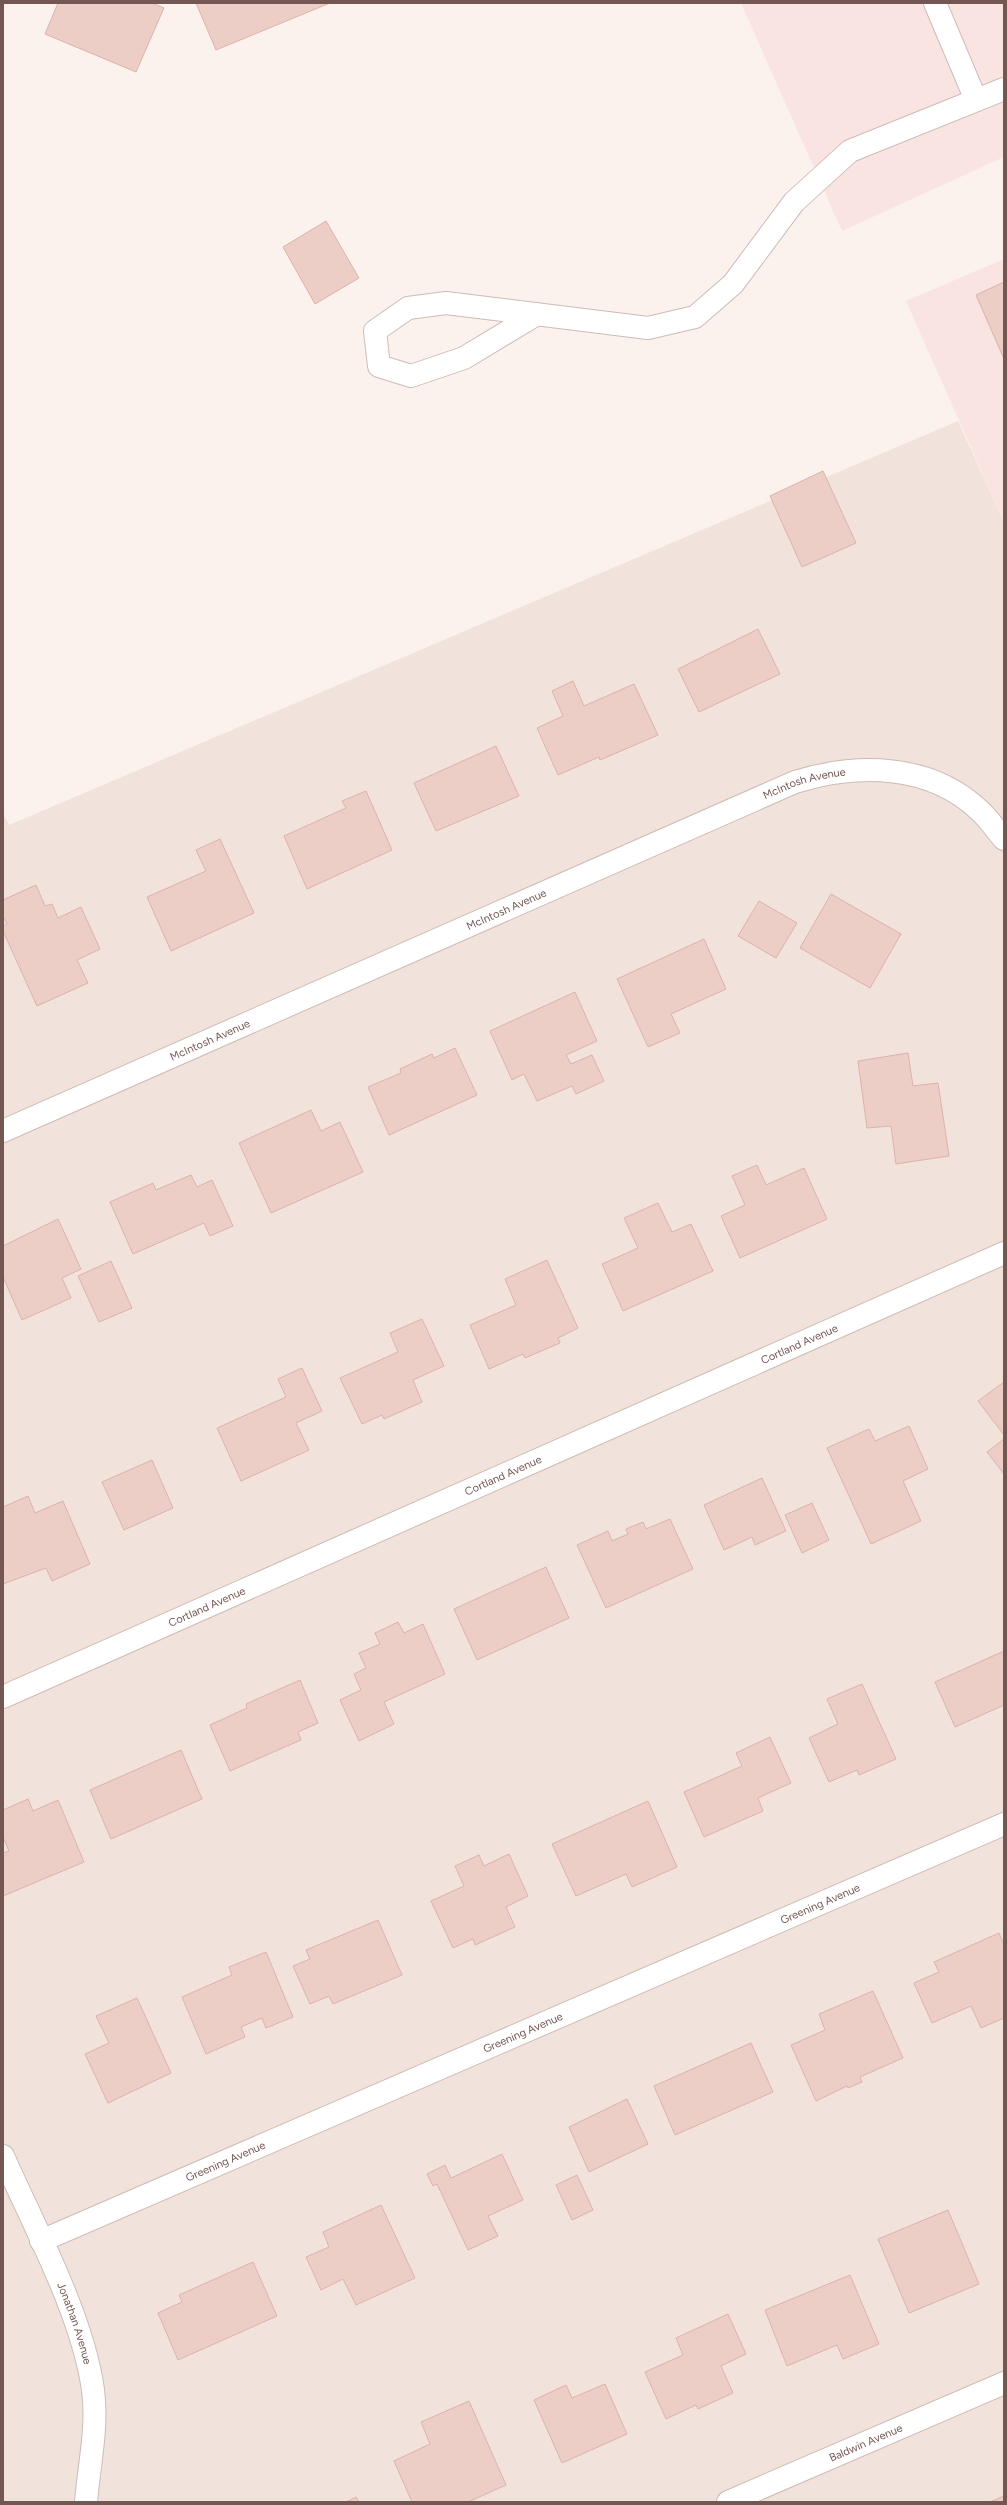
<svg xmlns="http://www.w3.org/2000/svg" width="1007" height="2505" viewBox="0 0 1007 2505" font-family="Figtree,sans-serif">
  <rect width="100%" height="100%" fill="#fbf2ed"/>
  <path fill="#f1e3dc" d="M 958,421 L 1004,522 L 1004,2502 L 3,2502 L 3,813 L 9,825 Z"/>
  <path fill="#f9e4e2" d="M 741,3 L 1004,3 L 1004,157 L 842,231 Z
    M 1004,259 L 1004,522 L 906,301 Z"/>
  <path fill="#edcec7" stroke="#ddb2aa" d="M 58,3 L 152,3 L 164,8 L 136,72 L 45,34 Z
    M 196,3 L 330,3 L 216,50 Z
    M 326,221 L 359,278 L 315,304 L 283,247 Z
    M 1004,282 L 1004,359 L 976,295 Z
    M 823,471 L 856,543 L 802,567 L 770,496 Z
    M 758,629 L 780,674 L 699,712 L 678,669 Z
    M 573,681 L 584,706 L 634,684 L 658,735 L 600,760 L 599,757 L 558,775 L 537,728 L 563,716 L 552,691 Z
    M 496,746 L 519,796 L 436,831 L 414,783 Z
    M 366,791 L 392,850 L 307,889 L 284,836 L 346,808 L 342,801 Z
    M 220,839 L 254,913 L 171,951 L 147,897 L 206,871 L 196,850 Z
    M 36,885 L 45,906 L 52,904 L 58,918 L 81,907 L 100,949 L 77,960 L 88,983 L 37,1006 L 3,931 L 3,926 L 7,924 L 3,916 L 3,900 Z
    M 831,894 L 901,934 L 870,988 L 800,948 Z
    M 759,901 L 797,923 L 776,958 L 738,936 Z
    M 704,939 L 726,989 L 671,1014 L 680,1033 L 648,1047 L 617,979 Z
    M 575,992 L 597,1041 L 566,1055 L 571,1064 L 592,1055 L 604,1081 L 576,1094 L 572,1086 L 537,1101 L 524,1074 L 512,1080 L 490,1031 Z
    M 455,1048 L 477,1095 L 389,1135 L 368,1087 L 401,1073 L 400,1069 L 432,1054 L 434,1058 Z
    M 908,1053 L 913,1086 L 938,1083 L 949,1156 L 896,1164 L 891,1126 L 867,1128 L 858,1061 Z
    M 311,1110 L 321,1131 L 340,1122 L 363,1172 L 271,1213 L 239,1143 Z
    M 757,1165 L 766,1185 L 804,1168 L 827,1219 L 740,1258 L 721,1216 L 745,1205 L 732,1176 Z
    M 191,1175 L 197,1187 L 212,1180 L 233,1226 L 210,1236 L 204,1223 L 133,1254 L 110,1202 L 153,1183 L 156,1190 Z
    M 658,1203 L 672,1232 L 691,1224 L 713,1271 L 623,1311 L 602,1264 L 638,1248 L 624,1218 Z
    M 58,1219 L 81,1269 L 62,1278 L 71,1298 L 22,1320 L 3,1277 L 3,1246 Z
    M 547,1260 L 578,1328 L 558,1338 L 560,1343 L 525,1358 L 523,1354 L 489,1369 L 470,1325 L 516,1305 L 505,1279 Z
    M 111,1261 L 132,1308 L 99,1322 L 78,1276 Z
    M 422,1319 L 444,1366 L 413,1380 L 422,1402 L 384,1419 L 382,1415 L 362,1424 L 340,1378 L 398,1352 L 390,1333 Z
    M 302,1368 L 322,1411 L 296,1423 L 309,1450 L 241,1481 L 217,1428 L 286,1397 L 278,1379 Z
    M 1004,1382 L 1004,1435 L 978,1401 Z
    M 909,1426 L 928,1469 L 903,1481 L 921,1521 L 871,1544 L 827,1448 L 869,1429 L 875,1441 Z
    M 1004,1439 L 1004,1474 L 987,1452 Z
    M 152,1460 L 173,1508 L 124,1530 L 102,1482 Z
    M 762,1478 L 786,1531 L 755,1545 L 752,1537 L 724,1550 L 704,1505 Z
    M 28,1496 L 35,1513 L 63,1501 L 90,1564 L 52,1581 L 46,1568 L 3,1584 L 3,1507 Z
    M 812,1503 L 829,1540 L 802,1553 L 785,1515 Z
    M 670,1519 L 693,1569 L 606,1608 L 577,1545 L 608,1531 L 612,1541 L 628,1534 L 626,1529 L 643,1522 L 646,1529 Z
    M 546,1567 L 569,1618 L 477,1660 L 454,1609 Z
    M 398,1622 L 404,1633 L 423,1624 L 445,1674 L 384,1702 L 394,1724 L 359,1741 L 340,1700 L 361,1690 L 354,1674 L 366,1668 L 359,1653 L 380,1644 L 375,1633 Z
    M 1004,1651 L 1004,1705 L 955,1727 L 935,1682 Z
    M 300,1680 L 318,1723 L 298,1732 L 301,1740 L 230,1771 L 210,1725 L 247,1708 L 246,1704 Z
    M 862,1684 L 896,1759 L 859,1775 L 857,1770 L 829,1782 L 809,1738 L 838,1724 L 827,1699 Z
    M 770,1737 L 791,1783 L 758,1798 L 763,1811 L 704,1837 L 684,1792 L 742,1766 L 736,1753 Z
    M 181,1750 L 202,1799 L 111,1839 L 90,1790 Z
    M 28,1799 L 33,1811 L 58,1800 L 84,1862 L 3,1896 L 3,1853 L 9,1851 L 3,1837 L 3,1810 Z
    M 648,1801 L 677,1867 L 632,1887 L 626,1874 L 576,1896 L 552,1844 Z
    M 509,1854 L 528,1896 L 506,1907 L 515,1927 L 475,1945 L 473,1939 L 453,1948 L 431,1901 L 464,1886 L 455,1866 L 479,1855 L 484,1866 Z
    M 378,1920 L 402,1975 L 333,2004 L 329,1996 L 310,2004 L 293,1966 L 310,1959 L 306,1950 Z
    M 999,1933 L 1004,1945 L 1004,2018 L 981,2028 L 971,2006 L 932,2023 L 914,1983 L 939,1972 L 934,1962 Z
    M 266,1952 L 293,2017 L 266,2028 L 262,2018 L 241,2027 L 245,2037 L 206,2054 L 182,1997 L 232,1975 L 229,1967 Z
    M 873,1991 L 903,2058 L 860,2077 L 862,2082 L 848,2088 L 847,2086 L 816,2101 L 791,2045 L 825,2030 L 819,2014 Z
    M 137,1998 L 171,2073 L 108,2103 L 85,2054 L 109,2043 L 96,2016 Z
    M 751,2043 L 773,2092 L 675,2135 L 654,2086 Z
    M 627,2099 L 648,2144 L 589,2172 L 569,2127 Z
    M 502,2154 L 523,2200 L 488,2216 L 498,2236 L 468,2250 L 437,2184 L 433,2186 L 427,2174 L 445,2165 L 451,2178 Z
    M 577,2175 L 593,2210 L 572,2220 L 556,2185 Z
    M 381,2205 L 415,2278 L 356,2305 L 343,2279 L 321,2290 L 306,2257 L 329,2247 L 323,2232 Z
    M 948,2210 L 979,2284 L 909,2313 L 878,2239 Z
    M 253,2262 L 277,2316 L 178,2360 L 158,2313 L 182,2302 L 179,2295 Z
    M 850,2275 L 879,2344 L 843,2359 L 837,2345 L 787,2366 L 765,2310 Z
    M 728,2314 L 746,2354 L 721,2366 L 733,2393 L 698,2409 L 696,2405 L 666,2419 L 645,2372 L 683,2355 L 676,2338 Z
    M 605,2384 L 627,2434 L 562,2463 L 534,2400 L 566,2385 L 572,2398 Z
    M 469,2401 L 506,2485 L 468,2502 L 412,2502 L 394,2461 L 430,2444 L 421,2422 Z
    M 1004,2496 L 1004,2502 L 990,2502 Z
    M 356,2497 L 359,2502 L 346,2502 Z"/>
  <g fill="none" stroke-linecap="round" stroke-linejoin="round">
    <defs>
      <path id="lane" d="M 935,3 L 976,100
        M 537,314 L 464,358 L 411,376 L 379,366 L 375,331 L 408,308 L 446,303 L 648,328 L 695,317 L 733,284 L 794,202 L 850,151 L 1004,89"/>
      <g id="street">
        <path id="s1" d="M 3,1131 L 795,782 C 857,763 930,763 980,811 C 989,819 996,830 1004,839"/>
        <path id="s2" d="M 3,1697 L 1004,1253"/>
        <path id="s3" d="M 3,2156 C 34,2226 83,2316 93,2390 C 98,2427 89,2465 86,2502"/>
        <path id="s4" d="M 41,2241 L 1004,1824"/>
        <path id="s5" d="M 728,2502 L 1004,2383"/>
      </g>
    </defs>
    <use href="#lane" stroke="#cebbb6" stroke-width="24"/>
    <use href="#street" stroke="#cebbb6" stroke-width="24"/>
    <use href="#lane" stroke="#fff" stroke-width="22"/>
    <use href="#street" stroke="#fff" stroke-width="22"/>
  </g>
  <g text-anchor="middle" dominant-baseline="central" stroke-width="3" stroke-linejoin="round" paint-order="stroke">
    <g font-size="11" fill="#745652" stroke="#fdf7f3">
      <text stroke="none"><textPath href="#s1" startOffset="874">McIntosh Avenue</textPath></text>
      <text stroke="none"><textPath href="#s1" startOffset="550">McIntosh Avenue</textPath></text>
      <text stroke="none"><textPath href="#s1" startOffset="226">McIntosh Avenue</textPath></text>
      <text stroke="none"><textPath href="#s2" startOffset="871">Cortland Avenue</textPath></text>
      <text stroke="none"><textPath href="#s2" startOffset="547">Cortland Avenue</textPath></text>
      <text stroke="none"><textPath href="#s2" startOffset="223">Cortland Avenue</textPath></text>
      <text stroke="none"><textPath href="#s4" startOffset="849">Greening Avenue</textPath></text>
      <text stroke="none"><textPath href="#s4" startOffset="525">Greening Avenue</textPath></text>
      <text stroke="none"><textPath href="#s4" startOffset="201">Greening Avenue</textPath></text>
      <text stroke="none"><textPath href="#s3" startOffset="182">Jonathan Avenue</textPath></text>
      <text stroke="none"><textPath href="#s5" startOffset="150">Baldwin Avenue</textPath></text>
    </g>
  </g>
  <rect width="1007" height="2505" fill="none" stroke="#745652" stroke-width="8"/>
</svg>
